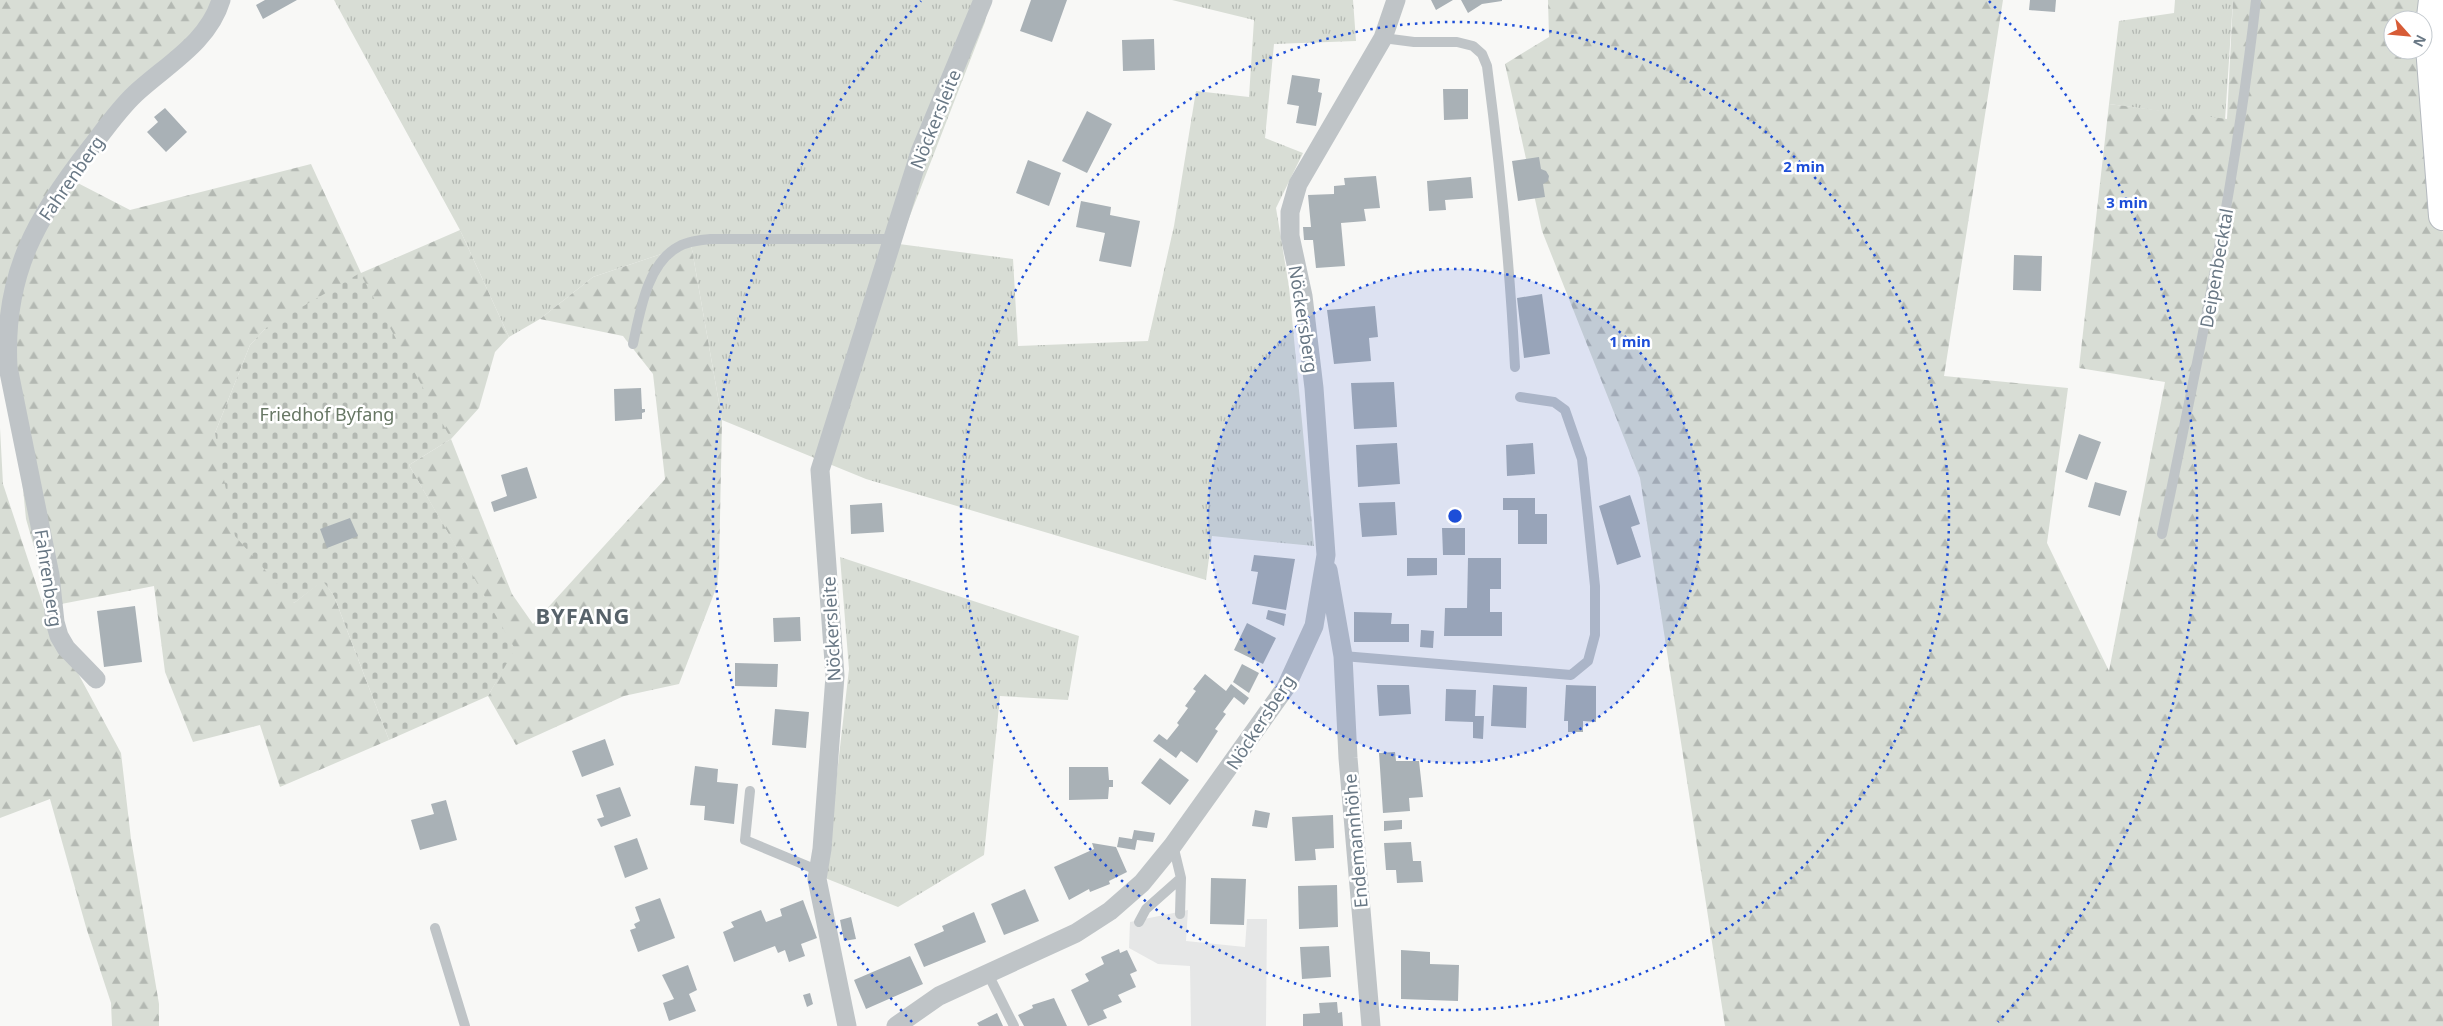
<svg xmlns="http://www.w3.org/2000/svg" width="2443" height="1026" viewBox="0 0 2443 1026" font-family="'Noto Sans',sans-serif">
  <defs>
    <pattern id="grass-tufts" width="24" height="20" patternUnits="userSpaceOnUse" patternTransform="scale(1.25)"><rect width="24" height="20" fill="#d8ddd5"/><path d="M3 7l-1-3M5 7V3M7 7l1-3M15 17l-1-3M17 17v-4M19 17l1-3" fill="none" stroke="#b3b8b2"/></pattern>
    <pattern id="forest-firs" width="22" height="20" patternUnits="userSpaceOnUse" patternTransform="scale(1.25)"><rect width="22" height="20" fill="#d8ddd5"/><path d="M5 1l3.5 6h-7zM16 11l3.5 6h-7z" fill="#b3b8b2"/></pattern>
    <pattern id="cemetery-stones" width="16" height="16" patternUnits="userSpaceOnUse" patternTransform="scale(1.25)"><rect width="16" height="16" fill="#d8ddd5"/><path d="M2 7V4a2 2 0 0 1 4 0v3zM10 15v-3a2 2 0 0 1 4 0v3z" fill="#b3b8b2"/></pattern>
  </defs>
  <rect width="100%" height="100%" fill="#f8f8f6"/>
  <path fill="#e6e7e7" d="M 1188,910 L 1186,941 L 1245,947 L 1247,919 L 1267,919 L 1266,1026 L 1191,1026 L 1190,966 L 1158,964 L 1129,948 L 1130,922 Z"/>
  <path fill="url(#grass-tufts)" d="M 334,0 L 989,0 L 985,22 L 899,244 L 1013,259 L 1018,346 L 1148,341 L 1174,226 L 1196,91 L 1249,97 L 1254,20 L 1172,0 L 1353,0 L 1356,41 L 1274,44 L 1265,138 L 1303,153 L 1276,208 L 1289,287 L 1314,546 L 1212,536 L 1206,580 L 866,479 L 722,420 L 691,244 L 593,277 L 540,319 L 509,337 L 460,230 Z
    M 2175,0 L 2233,0 L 2225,120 L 2109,104 L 2119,21 L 2174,13 Z
    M 840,557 L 1079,636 L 1068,700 L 1000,696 L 984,855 L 898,907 L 825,878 L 849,669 Z"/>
  <path fill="url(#forest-firs)" fill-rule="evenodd" d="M 0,0 L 218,0 L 214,13 L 104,126 L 8,297 L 0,318 Z
    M 1548,0 L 2003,0 L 1944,376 L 2068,388 L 2047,543 L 2109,671 L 2165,382 L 2079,368 L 2109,104 L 2227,119 L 2233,0 L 2430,0 L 2435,155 L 2443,234 L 2443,1026 L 1725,1026 L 1640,478 L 1542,231 L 1505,64 L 1549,37 ZM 2393,20 L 2423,20 L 2423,50 L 2393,50 Z
    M 311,164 L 361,273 L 460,230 L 509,337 L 495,352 L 479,408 L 451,439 L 512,594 L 533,624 L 665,479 L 653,374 L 623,336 L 540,319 L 593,277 L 691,244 L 722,420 L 719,567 L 717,586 L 679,684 L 624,696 L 516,745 L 488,696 L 514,649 L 409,465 L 451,439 L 266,328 L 250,345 L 215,433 L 294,603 L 323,580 L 334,596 L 389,740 L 280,787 L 260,725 L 193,742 L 165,672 L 154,586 L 51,606 L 26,519 L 7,327 L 13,295 L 70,179 L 130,210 Z
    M 0,428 L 3,484 L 46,614 L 121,753 L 131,839 L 159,1004 L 159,1026 L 112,1026 L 111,1003 L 86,927 L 50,799 L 0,818 Z"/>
  <path fill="url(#cemetery-stones)" d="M 360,273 L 451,439 L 409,465 L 515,649 L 488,696 L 389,740 L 334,596 L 323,581 L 294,603 L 235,536 L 215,433 L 250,345 L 266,328 Z"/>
  <path fill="#a9b1b6" d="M 265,0 L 297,0 L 263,19 L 256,5 Z
    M 1031,0 L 1067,0 L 1052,42 L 1020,31 Z
    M 1431,0 L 1453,0 L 1436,10 Z
    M 1461,0 L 1502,0 L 1502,1 L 1482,4 L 1468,13 Z
    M 2030,0 L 2056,0 L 2055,12 L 2029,10 Z
    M 1154,39 L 1155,70 L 1123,71 L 1122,40 Z
    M 1292,75 L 1320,79 L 1318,92 L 1322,93 L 1316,126 L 1296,123 L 1299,106 L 1287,104 Z
    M 1443,89 L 1468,89 L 1468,119 L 1444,120 Z
    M 165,108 L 187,132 L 166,152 L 147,132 L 158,122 L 154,117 Z
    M 1087,111 L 1112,124 L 1087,173 L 1062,161 Z
    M 1539,157 L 1541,169 L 1546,171 L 1549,176 L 1548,181 L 1543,184 L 1545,197 L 1518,201 L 1512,161 Z
    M 1028,160 L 1061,173 L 1049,206 L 1016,193 Z
    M 1376,176 L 1380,208 L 1364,209 L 1366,221 L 1341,223 L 1345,266 L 1316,268 L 1313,240 L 1304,240 L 1303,227 L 1311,227 L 1308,195 L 1334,194 L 1334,186 L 1345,185 L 1344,178 Z
    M 1471,177 L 1473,198 L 1445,200 L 1446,210 L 1429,211 L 1427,181 Z
    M 1081,201 L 1111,207 L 1110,215 L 1140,221 L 1131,267 L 1099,261 L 1105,233 L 1076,227 Z
    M 2014,255 L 2042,256 L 2041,291 L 2013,290 Z
    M 1542,294 L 1550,354 L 1524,358 L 1517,298 Z
    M 1375,306 L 1378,337 L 1369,338 L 1371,361 L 1334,364 L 1327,310 Z
    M 1394,382 L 1397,427 L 1354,429 L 1351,383 Z
    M 641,388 L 642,409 L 645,409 L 645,412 L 642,413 L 642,419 L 615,421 L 614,389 Z
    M 2079,434 L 2101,442 L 2087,480 L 2065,472 Z
    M 1397,443 L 1400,484 L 1358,487 L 1356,445 Z
    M 1533,443 L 1535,474 L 1507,476 L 1506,445 Z
    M 527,467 L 537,498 L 494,512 L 491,502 L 507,496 L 501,475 Z
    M 2095,482 L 2127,491 L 2120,516 L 2088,507 Z
    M 1630,495 L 1640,524 L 1631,527 L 1641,557 L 1617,565 L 1599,506 Z
    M 1503,498 L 1535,498 L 1535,514 L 1547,514 L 1547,544 L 1518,544 L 1518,510 L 1503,510 Z
    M 1395,502 L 1397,535 L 1362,537 L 1359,503 Z
    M 882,503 L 884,532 L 851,534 L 850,505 Z
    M 350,518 L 358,536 L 327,548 L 320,529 Z
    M 1442,528 L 1465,528 L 1465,555 L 1443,555 Z
    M 1254,555 L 1295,559 L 1286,610 L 1252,604 L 1258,572 L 1251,571 Z
    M 1407,558 L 1437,558 L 1437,575 L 1407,576 Z
    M 1468,558 L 1501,558 L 1501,589 L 1490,589 L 1490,612 L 1502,612 L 1502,636 L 1444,636 L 1445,608 L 1467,608 Z
    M 135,606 L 142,662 L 104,667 L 97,611 Z
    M 1268,610 L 1286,614 L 1284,626 L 1266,619 Z
    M 1354,612 L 1392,613 L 1391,624 L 1409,624 L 1409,642 L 1354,642 Z
    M 800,617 L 801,641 L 774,642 L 773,618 Z
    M 1247,623 L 1276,638 L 1263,664 L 1234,650 Z
    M 1421,630 L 1434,631 L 1433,648 L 1420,647 Z
    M 735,663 L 778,664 L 777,687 L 735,686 Z
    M 1242,664 L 1259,673 L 1249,693 L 1233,682 Z
    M 1205,674 L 1226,691 L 1231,684 L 1249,698 L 1244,705 L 1234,697 L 1223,712 L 1226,714 L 1215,729 L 1218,731 L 1197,763 L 1181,751 L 1176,758 L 1153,741 L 1159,734 L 1167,740 L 1179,725 L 1177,723 L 1188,708 L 1185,706 L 1196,691 L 1193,689 Z
    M 1377,685 L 1409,685 L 1411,714 L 1379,716 Z
    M 1493,685 L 1527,687 L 1526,728 L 1491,726 Z
    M 1566,685 L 1596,686 L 1596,722 L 1583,721 L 1583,732 L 1568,732 L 1568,721 L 1564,721 Z
    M 1446,689 L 1476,690 L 1475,716 L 1484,716 L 1483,739 L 1473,738 L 1473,722 L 1445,721 Z
    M 775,709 L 809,712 L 806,748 L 772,745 Z
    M 605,739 L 614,765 L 582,777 L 572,751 Z
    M 1395,752 L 1396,761 L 1419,761 L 1423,797 L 1409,798 L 1410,811 L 1383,813 L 1379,753 Z
    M 1160,758 L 1189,780 L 1170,805 L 1141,783 Z
    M 695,766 L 718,769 L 717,782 L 738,784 L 734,824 L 704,820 L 705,806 L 690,805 Z
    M 1069,767 L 1108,767 L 1109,780 L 1113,780 L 1113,787 L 1109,787 L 1108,799 L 1069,800 Z
    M 620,787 L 631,816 L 601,827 L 597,819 L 604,817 L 596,795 Z
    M 446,800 L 457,840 L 420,850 L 411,820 L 434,814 L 431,804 Z
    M 1255,810 L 1270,813 L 1267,828 L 1252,826 Z
    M 1333,815 L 1334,848 L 1315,849 L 1316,860 L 1295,861 L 1292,817 Z
    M 1402,820 L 1402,829 L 1384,831 L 1384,821 Z
    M 1134,830 L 1155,833 L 1153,842 L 1137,840 L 1135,850 L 1117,847 L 1119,837 L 1132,839 Z
    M 637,838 L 648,869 L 625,878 L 614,846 Z
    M 1411,842 L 1413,861 L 1421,861 L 1423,882 L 1397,883 L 1396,870 L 1386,870 L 1384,843 Z
    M 1092,843 L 1116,847 L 1127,872 L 1109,881 L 1110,884 L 1090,892 L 1089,889 L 1069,900 L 1054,867 L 1094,849 Z
    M 1211,878 L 1246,879 L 1244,925 L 1210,924 Z
    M 1337,885 L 1338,927 L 1299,929 L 1298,886 Z
    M 1025,889 L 1039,921 L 1004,935 L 991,904 Z
    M 660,898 L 675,938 L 638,952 L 630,930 L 636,928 L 634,924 L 640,921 L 635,907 Z
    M 803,900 L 817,938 L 801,944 L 805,956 L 789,962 L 785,950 L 778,953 L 775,946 L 734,962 L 723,932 L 734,927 L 731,922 L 761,910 L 766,922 L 782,916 L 780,909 Z
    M 974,912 L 986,942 L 924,967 L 914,944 L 944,931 L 942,926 Z
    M 851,917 L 856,939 L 844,941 L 840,920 Z
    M 1329,946 L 1331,977 L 1302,979 L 1300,947 Z
    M 1119,949 L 1120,953 L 1127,950 L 1137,971 L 1130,974 L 1136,987 L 1118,995 L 1122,1002 L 1103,1010 L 1107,1018 L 1088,1026 L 1071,990 L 1089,981 L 1085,974 L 1104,964 L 1101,957 Z
    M 1401,950 L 1430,952 L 1430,964 L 1459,965 L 1458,1001 L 1401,999 Z
    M 910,956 L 923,984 L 866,1009 L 854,980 Z
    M 688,965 L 697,990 L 689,994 L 696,1011 L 669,1021 L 663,1003 L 674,999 L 662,975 Z
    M 810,993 L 813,1004 L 807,1007 L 803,995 Z
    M 1054,998 L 1067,1026 L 1024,1026 L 1018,1015 L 1033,1008 L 1032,1005 Z
    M 1337,1002 L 1338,1013 L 1342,1012 L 1343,1026 L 1303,1026 L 1303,1014 L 1320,1013 L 1319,1003 Z
    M 997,1013 L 1003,1026 L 979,1026 L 977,1023 Z"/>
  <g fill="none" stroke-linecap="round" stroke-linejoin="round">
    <defs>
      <path id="secondary" d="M 2433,0 L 2429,34 L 2443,216"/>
    </defs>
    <use href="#secondary" stroke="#b4b9be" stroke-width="30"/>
    <path stroke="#bfc4c7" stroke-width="10" d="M 1383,38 L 1414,42 L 1457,42 L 1473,46 L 1482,54 L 1487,66 C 1500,166 1510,266 1515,367
      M 633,344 C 640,312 647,264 678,247 C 688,241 701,240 712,239 L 893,239
      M 2162,534 C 2199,356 2236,180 2256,0
      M 1343,656 L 1571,675 L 1588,661 L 1595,635 L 1595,586 L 1582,459 L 1565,410 L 1554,402 L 1520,397
      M 750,791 L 745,840 L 817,870
      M 1173,845 L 1181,878 L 1180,914
      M 1139,922 L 1146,909 L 1181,878
      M 435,928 L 465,1026
      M 988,974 L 1014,1026"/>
    <path stroke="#bfc4c7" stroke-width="19" d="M 1328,570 L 1343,656 L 1348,758 L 1371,1026
      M 96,679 L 66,648 L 59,636 L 55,622 L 50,575 L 8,367 C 3,275 36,217 92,146 C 105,129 119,109 135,94 C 166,65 208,43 221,0
      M 847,1026 L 817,879 L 822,849 L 835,676 L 820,470 L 920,152 L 983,0
      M 896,1026 L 939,996 L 1076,933 L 1110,911 L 1142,883 L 1173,845 L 1286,687 L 1314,626 L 1326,555 L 1314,388 L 1303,296 L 1290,236 L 1290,212 L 1298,184 L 1383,38 L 1396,0"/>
    <use href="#secondary" stroke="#fff" stroke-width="28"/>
  </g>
  <circle cx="1455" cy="516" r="247" fill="#1d4ed8" fill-opacity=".12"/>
  <g fill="none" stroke="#1d4ed8" stroke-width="2.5" stroke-dasharray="2.5 5">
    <circle cx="1455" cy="516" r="247"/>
    <circle cx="1455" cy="516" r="494"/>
    <path d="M912 1022A742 742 0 0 1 921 1M1989 1A742 742 0 0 1 1998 1022"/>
  </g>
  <g text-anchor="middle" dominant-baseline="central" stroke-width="5" stroke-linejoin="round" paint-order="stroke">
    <g font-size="18" fill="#697885" stroke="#fff">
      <text transform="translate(935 119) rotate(-68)">Nöckersleite</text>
      <text transform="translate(71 178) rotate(-55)">Fahrenberg</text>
      <text transform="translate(2216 268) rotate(-80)">Deipenbecktal</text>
      <text transform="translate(1304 319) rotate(81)">Nöckersberg</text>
      <text transform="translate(49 578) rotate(81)">Fahrenberg</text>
      <text transform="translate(831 629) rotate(-93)">Nöckersleite</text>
      <text transform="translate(1260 722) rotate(-57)">Nöckersberg</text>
      <text transform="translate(1355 841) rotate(-95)">Endemannhöhe</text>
    </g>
    <g font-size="18" fill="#677764" stroke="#fff">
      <text x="327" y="414">Friedhof Byfang</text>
    </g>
    <g font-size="22" font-weight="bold" letter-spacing="1" fill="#57626a" stroke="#fff">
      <text x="583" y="615">BYFANG</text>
    </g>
  </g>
  <circle cx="1455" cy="516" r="8" fill="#1d4ed8" stroke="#fff" stroke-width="2.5"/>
  <g font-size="15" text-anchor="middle" font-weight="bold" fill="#1d4ed8" stroke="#fff" stroke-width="5" stroke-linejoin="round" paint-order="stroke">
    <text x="1804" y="172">2 min</text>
    <text x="2127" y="208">3 min</text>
    <text x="1630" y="347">1 min</text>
  </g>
  <g transform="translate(2408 35) rotate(117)"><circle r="24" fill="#ffffff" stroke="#c3c9ce"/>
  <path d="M0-4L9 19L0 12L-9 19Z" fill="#d75c37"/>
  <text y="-8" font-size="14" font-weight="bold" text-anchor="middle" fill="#697885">N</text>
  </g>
</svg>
